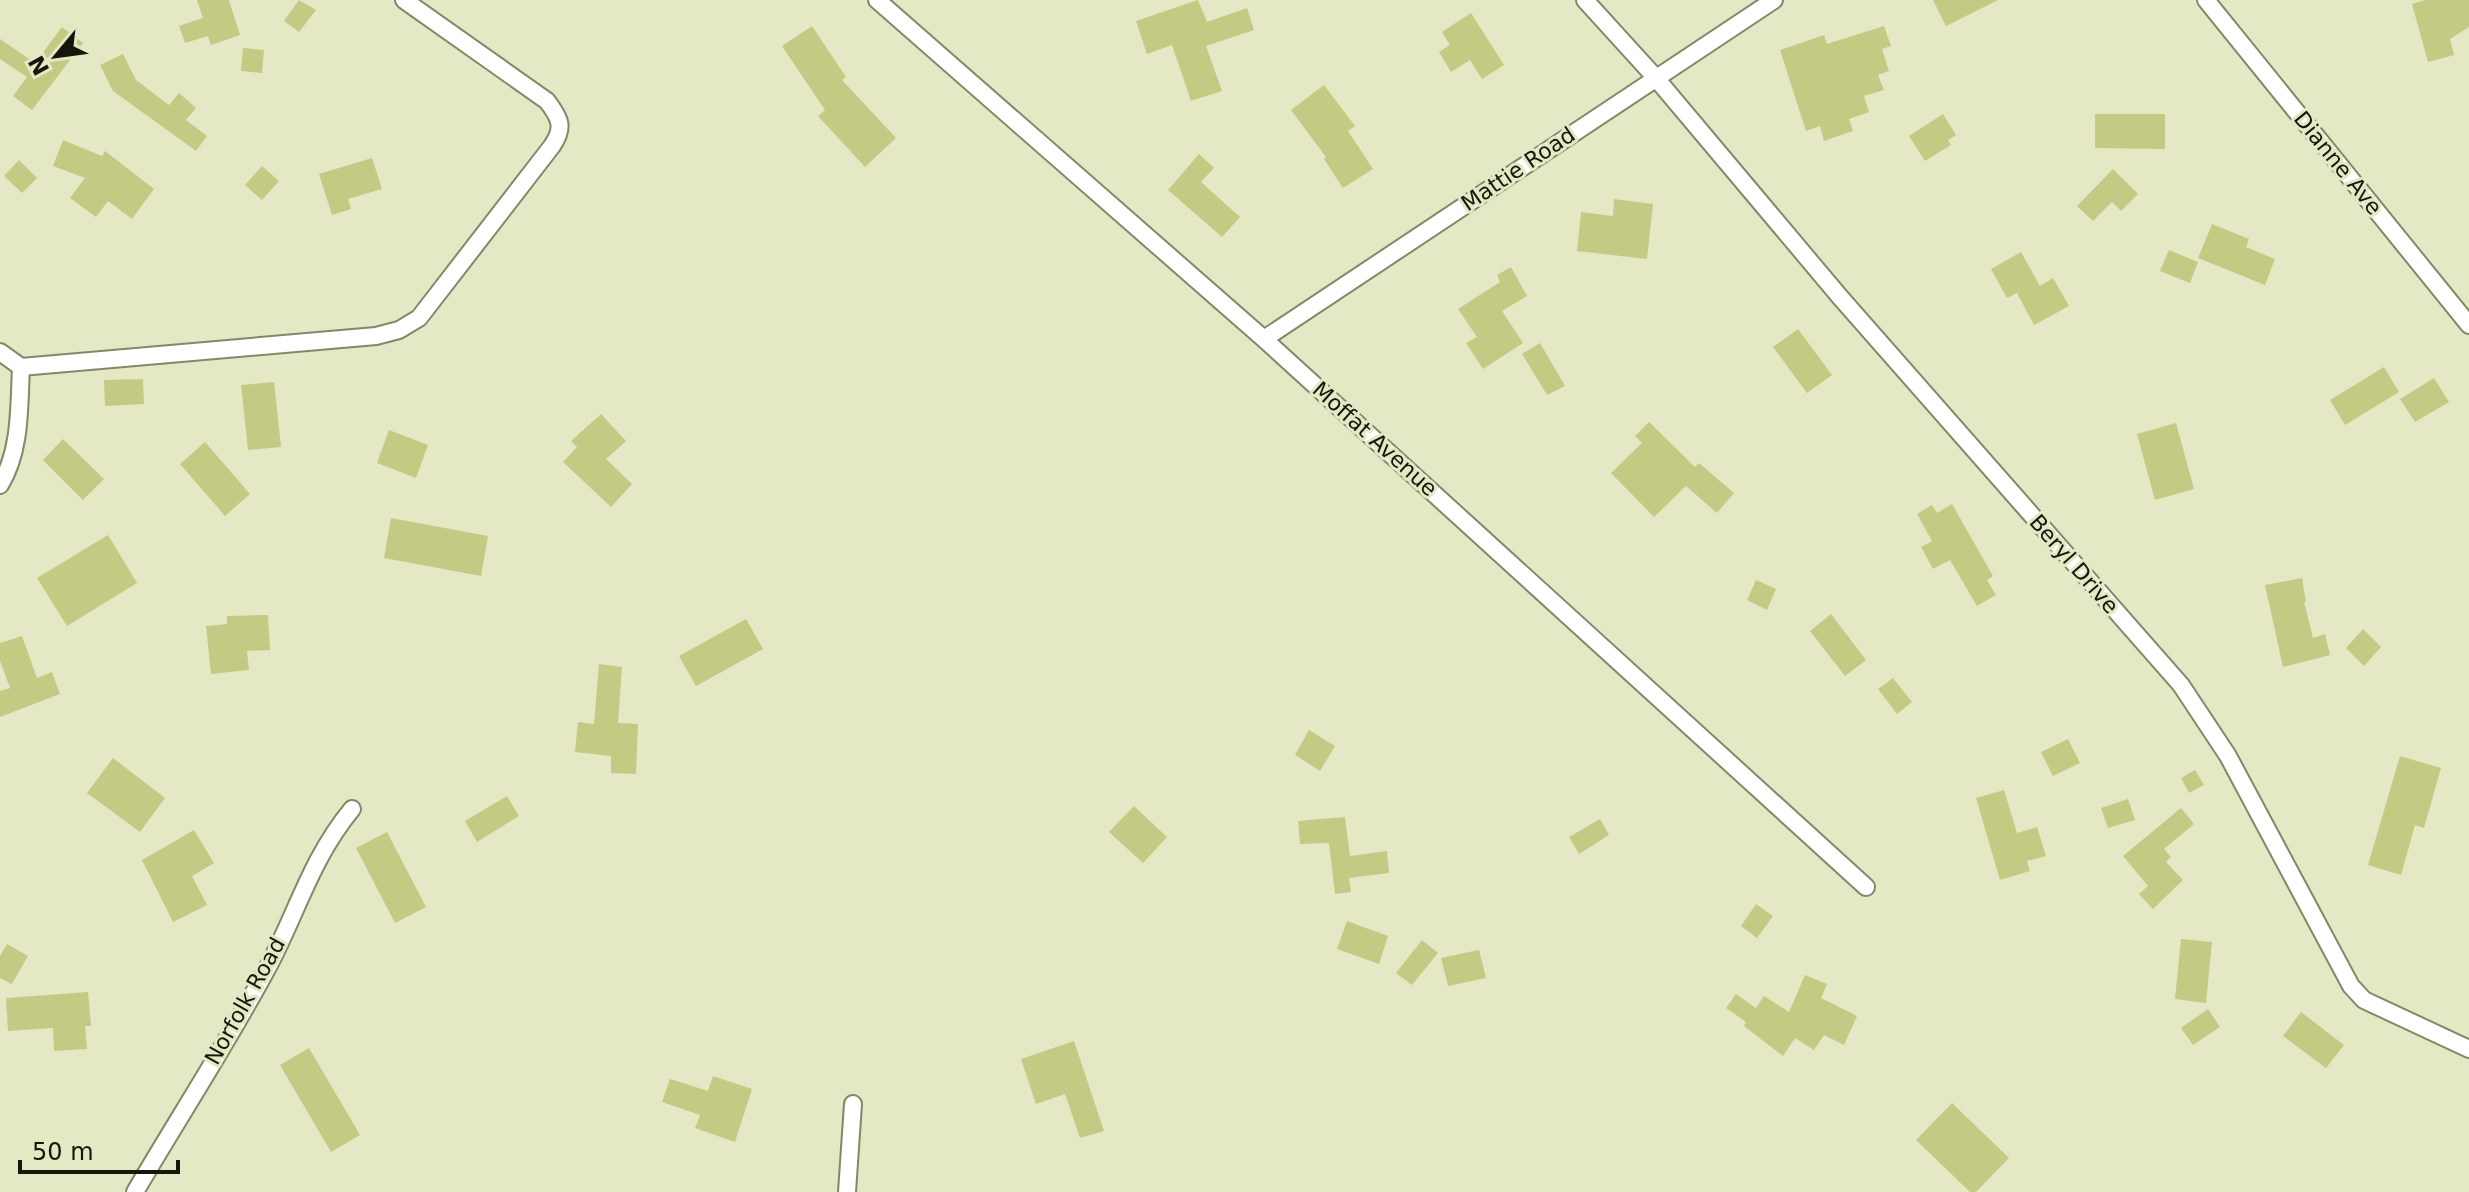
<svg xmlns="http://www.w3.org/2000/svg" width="2469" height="1192" viewBox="0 0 2469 1192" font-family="'DejaVu Sans',sans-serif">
  <rect width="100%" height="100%" fill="#e4e8c5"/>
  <path fill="#c4ca83" d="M 197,0 L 229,0 L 240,35 L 211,45 L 208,36 L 185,43 L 179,26 L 203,18 Z
    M 299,0 L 316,10 L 299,32 L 284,21 Z
    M 1198,0 L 1207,22 L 1247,8 L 1254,30 L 1206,46 L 1222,91 L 1191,101 L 1172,45 L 1147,54 L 1136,21 Z
    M 1933,0 L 1998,0 L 1946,26 Z
    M 2425,0 L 2469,0 L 2469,27 L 2450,39 L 2454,55 L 2428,62 L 2412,4 Z
    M 1471,13 L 1504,65 L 1482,79 L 1470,60 L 1451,72 L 1439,52 L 1450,45 L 1442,32 Z
    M 812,26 L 846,77 L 842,80 L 896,138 L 865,167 L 818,116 L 825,110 L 782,46 Z
    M 1884,26 L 1891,46 L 1882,49 L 1889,71 L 1878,75 L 1884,90 L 1864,96 L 1869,112 L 1849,119 L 1853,131 L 1824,141 L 1820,126 L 1806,131 L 1780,50 L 1824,35 L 1827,44 Z
    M 62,27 L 83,43 L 32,110 L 13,96 L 27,77 L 0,59 L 0,39 L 35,63 Z
    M 243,48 L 264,50 L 262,73 L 241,71 Z
    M 123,54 L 136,80 L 169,105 L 179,93 L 196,108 L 186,120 L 207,136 L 196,151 L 113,91 L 100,65 Z
    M 1324,85 L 1355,126 L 1348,131 L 1373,169 L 1343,188 L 1324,159 L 1326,157 L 1291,110 Z
    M 1943,114 L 1956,135 L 1948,140 L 1951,145 L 1925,161 L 1909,136 Z
    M 2095,114 L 2165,114 L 2165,149 L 2095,148 Z
    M 63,140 L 102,156 L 105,151 L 154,189 L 132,219 L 108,201 L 96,217 L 70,198 L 85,178 L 53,166 Z
    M 1199,154 L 1214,168 L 1201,182 L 1240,217 L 1222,237 L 1168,190 Z
    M 372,158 L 382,189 L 348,199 L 351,209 L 332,215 L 319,174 Z
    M 19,160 L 37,178 L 22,193 L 4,176 Z
    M 262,166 L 279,181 L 262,200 L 245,185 Z
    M 2113,169 L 2138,194 L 2121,211 L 2112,202 L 2093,221 L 2077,206 Z
    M 1614,199 L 1653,204 L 1647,259 L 1577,251 L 1581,212 L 1613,216 Z
    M 2212,224 L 2249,239 L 2246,247 L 2275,259 L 2265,285 L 2198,258 Z
    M 2169,250 L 2198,262 L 2190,283 L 2160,271 Z
    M 2021,252 L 2040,286 L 2053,278 L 2069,306 L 2034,325 L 2017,293 L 2007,298 L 1991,269 Z
    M 1511,267 L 1527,296 L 1502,311 L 1523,343 L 1483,369 L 1466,343 L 1477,337 L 1458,309 L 1500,282 L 1497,275 Z
    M 1798,329 L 1832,375 L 1807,393 L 1773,347 Z
    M 1540,343 L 1565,386 L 1547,395 L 1522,354 Z
    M 2384,367 L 2399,392 L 2345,425 L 2330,400 Z
    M 2434,378 L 2449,402 L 2415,422 L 2400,399 Z
    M 143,379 L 144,404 L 105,406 L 104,380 Z
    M 274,382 L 281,447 L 248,450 L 241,385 Z
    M 601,414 L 626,441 L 606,459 L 632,484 L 611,507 L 563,462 L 577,447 L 571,441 Z
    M 1649,422 L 1695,467 L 1699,463 L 1734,493 L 1717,513 L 1686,486 L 1654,517 L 1611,473 L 1642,443 L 1635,436 Z
    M 2176,423 L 2194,489 L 2155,500 L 2137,434 Z
    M 389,430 L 428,445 L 416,478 L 377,463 Z
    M 63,439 L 104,479 L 83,500 L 43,460 Z
    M 205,442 L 250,494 L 225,516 L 180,464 Z
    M 1952,504 L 1993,576 L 1987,580 L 1996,595 L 1977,606 L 1950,560 L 1933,569 L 1921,547 L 1932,541 L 1917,514 L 1932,505 L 1937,513 Z
    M 391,518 L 488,536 L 481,576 L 384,558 Z
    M 108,535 L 137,583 L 67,626 L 37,578 Z
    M 2302,578 L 2306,602 L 2304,602 L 2313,638 L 2325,634 L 2330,655 L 2283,667 L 2265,585 Z
    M 1756,580 L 1776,589 L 1767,610 L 1747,600 Z
    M 1831,614 L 1866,660 L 1845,676 L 1810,631 Z
    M 268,615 L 270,650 L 247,651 L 249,670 L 211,674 L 206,626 L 227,624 L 227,616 Z
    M 746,619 L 763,649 L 696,686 L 679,656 Z
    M 2363,629 L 2381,647 L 2364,666 L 2346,648 Z
    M 22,636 L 37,678 L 52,672 L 60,694 L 0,717 L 0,691 L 10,688 L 0,661 L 0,643 Z
    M 599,664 L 622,667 L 618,723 L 638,724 L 636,774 L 611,773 L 611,756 L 575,752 L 578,722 L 594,724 Z
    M 1893,678 L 1912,702 L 1897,714 L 1878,689 Z
    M 1309,730 L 1335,746 L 1320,771 L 1295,755 Z
    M 2068,739 L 2080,763 L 2053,776 L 2041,752 Z
    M 2400,756 L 2441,768 L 2424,828 L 2415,825 L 2401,875 L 2368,865 Z
    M 113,758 L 165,798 L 140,832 L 87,793 Z
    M 2195,770 L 2204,785 L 2189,793 L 2181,778 Z
    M 2004,790 L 2017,833 L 2037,827 L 2046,856 L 2027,861 L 2030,871 L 2000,880 L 1976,798 Z
    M 507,796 L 519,816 L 477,842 L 465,821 Z
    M 2128,799 L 2135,820 L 2108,828 L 2101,808 Z
    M 1134,806 L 1167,837 L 1143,863 L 1109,832 Z
    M 2181,808 L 2194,824 L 2164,849 L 2171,857 L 2166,862 L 2183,880 L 2153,909 L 2139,894 L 2148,886 L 2123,856 Z
    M 1345,817 L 1350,856 L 1387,851 L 1389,873 L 1349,878 L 1351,892 L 1335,894 L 1329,843 L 1300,844 L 1298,821 Z
    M 1600,819 L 1609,835 L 1579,854 L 1569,837 Z
    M 194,830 L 214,863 L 192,876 L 207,905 L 173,922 L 142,860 Z
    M 387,832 L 426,907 L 395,923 L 356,848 Z
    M 1756,904 L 1773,916 L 1757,938 L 1741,926 Z
    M 1347,921 L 1388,936 L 1379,964 L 1337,949 Z
    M 2181,939 L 2212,942 L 2206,1003 L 2175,999 Z
    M 1422,940 L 1438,953 L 1412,985 L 1396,973 Z
    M 7,944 L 28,956 L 12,984 L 0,978 L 0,956 Z
    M 1479,950 L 1486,978 L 1448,986 L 1441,958 Z
    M 1805,975 L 1827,984 L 1821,998 L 1857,1016 L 1844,1045 L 1824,1035 L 1814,1050 L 1795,1038 L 1783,1056 L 1744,1026 L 1746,1022 L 1726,1008 L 1736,994 L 1756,1008 L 1764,996 L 1789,1012 Z
    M 88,992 L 91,1026 L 85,1026 L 87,1049 L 54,1051 L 53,1028 L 8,1031 L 6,998 Z
    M 2208,1009 L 2220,1027 L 2193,1045 L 2181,1028 Z
    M 2301,1012 L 2344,1045 L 2326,1068 L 2283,1036 Z
    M 1074,1041 L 1104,1131 L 1080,1138 L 1065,1094 L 1036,1104 L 1021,1059 Z
    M 309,1048 L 360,1135 L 331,1152 L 280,1065 Z
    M 713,1076 L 752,1089 L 735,1142 L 695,1128 L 700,1115 L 662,1102 L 670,1079 L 708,1091 Z
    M 1952,1103 L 2009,1158 L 1976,1192 L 1970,1192 L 1916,1140 Z"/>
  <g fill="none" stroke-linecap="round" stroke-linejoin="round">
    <defs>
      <path id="street" d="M 877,0 L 1264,339 L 1866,887
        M 1585,0 L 1655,77 L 1840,297 L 2181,685 L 2228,756 L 2351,986 L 2364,1000 L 2469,1049
        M 2206,0 L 2469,325
        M 1264,339 L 1774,0
        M 0,352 L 21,367 C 19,407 21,451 0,485
        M 21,367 L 376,336 L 399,330 L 419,318 L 552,146 C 565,127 560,118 547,101 L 404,0
        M 135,1192 C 179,1117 228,1042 269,965 C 298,910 311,859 352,809
        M 847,1192 L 853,1104"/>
    </defs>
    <use href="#street" stroke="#848768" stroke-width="20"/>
    <use href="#street" stroke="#fff" stroke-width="16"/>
  </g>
  <g text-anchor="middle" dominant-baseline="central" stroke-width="6" stroke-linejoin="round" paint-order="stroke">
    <g font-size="22" fill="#16170b" stroke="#e4e8c5">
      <text transform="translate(2338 163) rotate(51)">Dianne Ave</text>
      <text transform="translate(1518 169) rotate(-34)">Mattie Road</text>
      <text transform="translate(1375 439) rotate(42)">Moffat Avenue</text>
      <text transform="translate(2074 564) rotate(49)">Beryl Drive</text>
      <text transform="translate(245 1001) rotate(-61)">Norfolk Road</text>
    </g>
  </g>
  <g transform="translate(56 56) rotate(241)" stroke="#e4e8c5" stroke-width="6" paint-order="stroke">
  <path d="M0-6L14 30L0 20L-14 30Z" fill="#16170b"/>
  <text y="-12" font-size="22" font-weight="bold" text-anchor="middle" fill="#16170b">N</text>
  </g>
  <path d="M20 1160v12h158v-12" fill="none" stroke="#16170b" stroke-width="4"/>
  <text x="32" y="1160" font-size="24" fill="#16170b" stroke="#e4e8c5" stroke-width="6" paint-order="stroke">50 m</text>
</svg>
